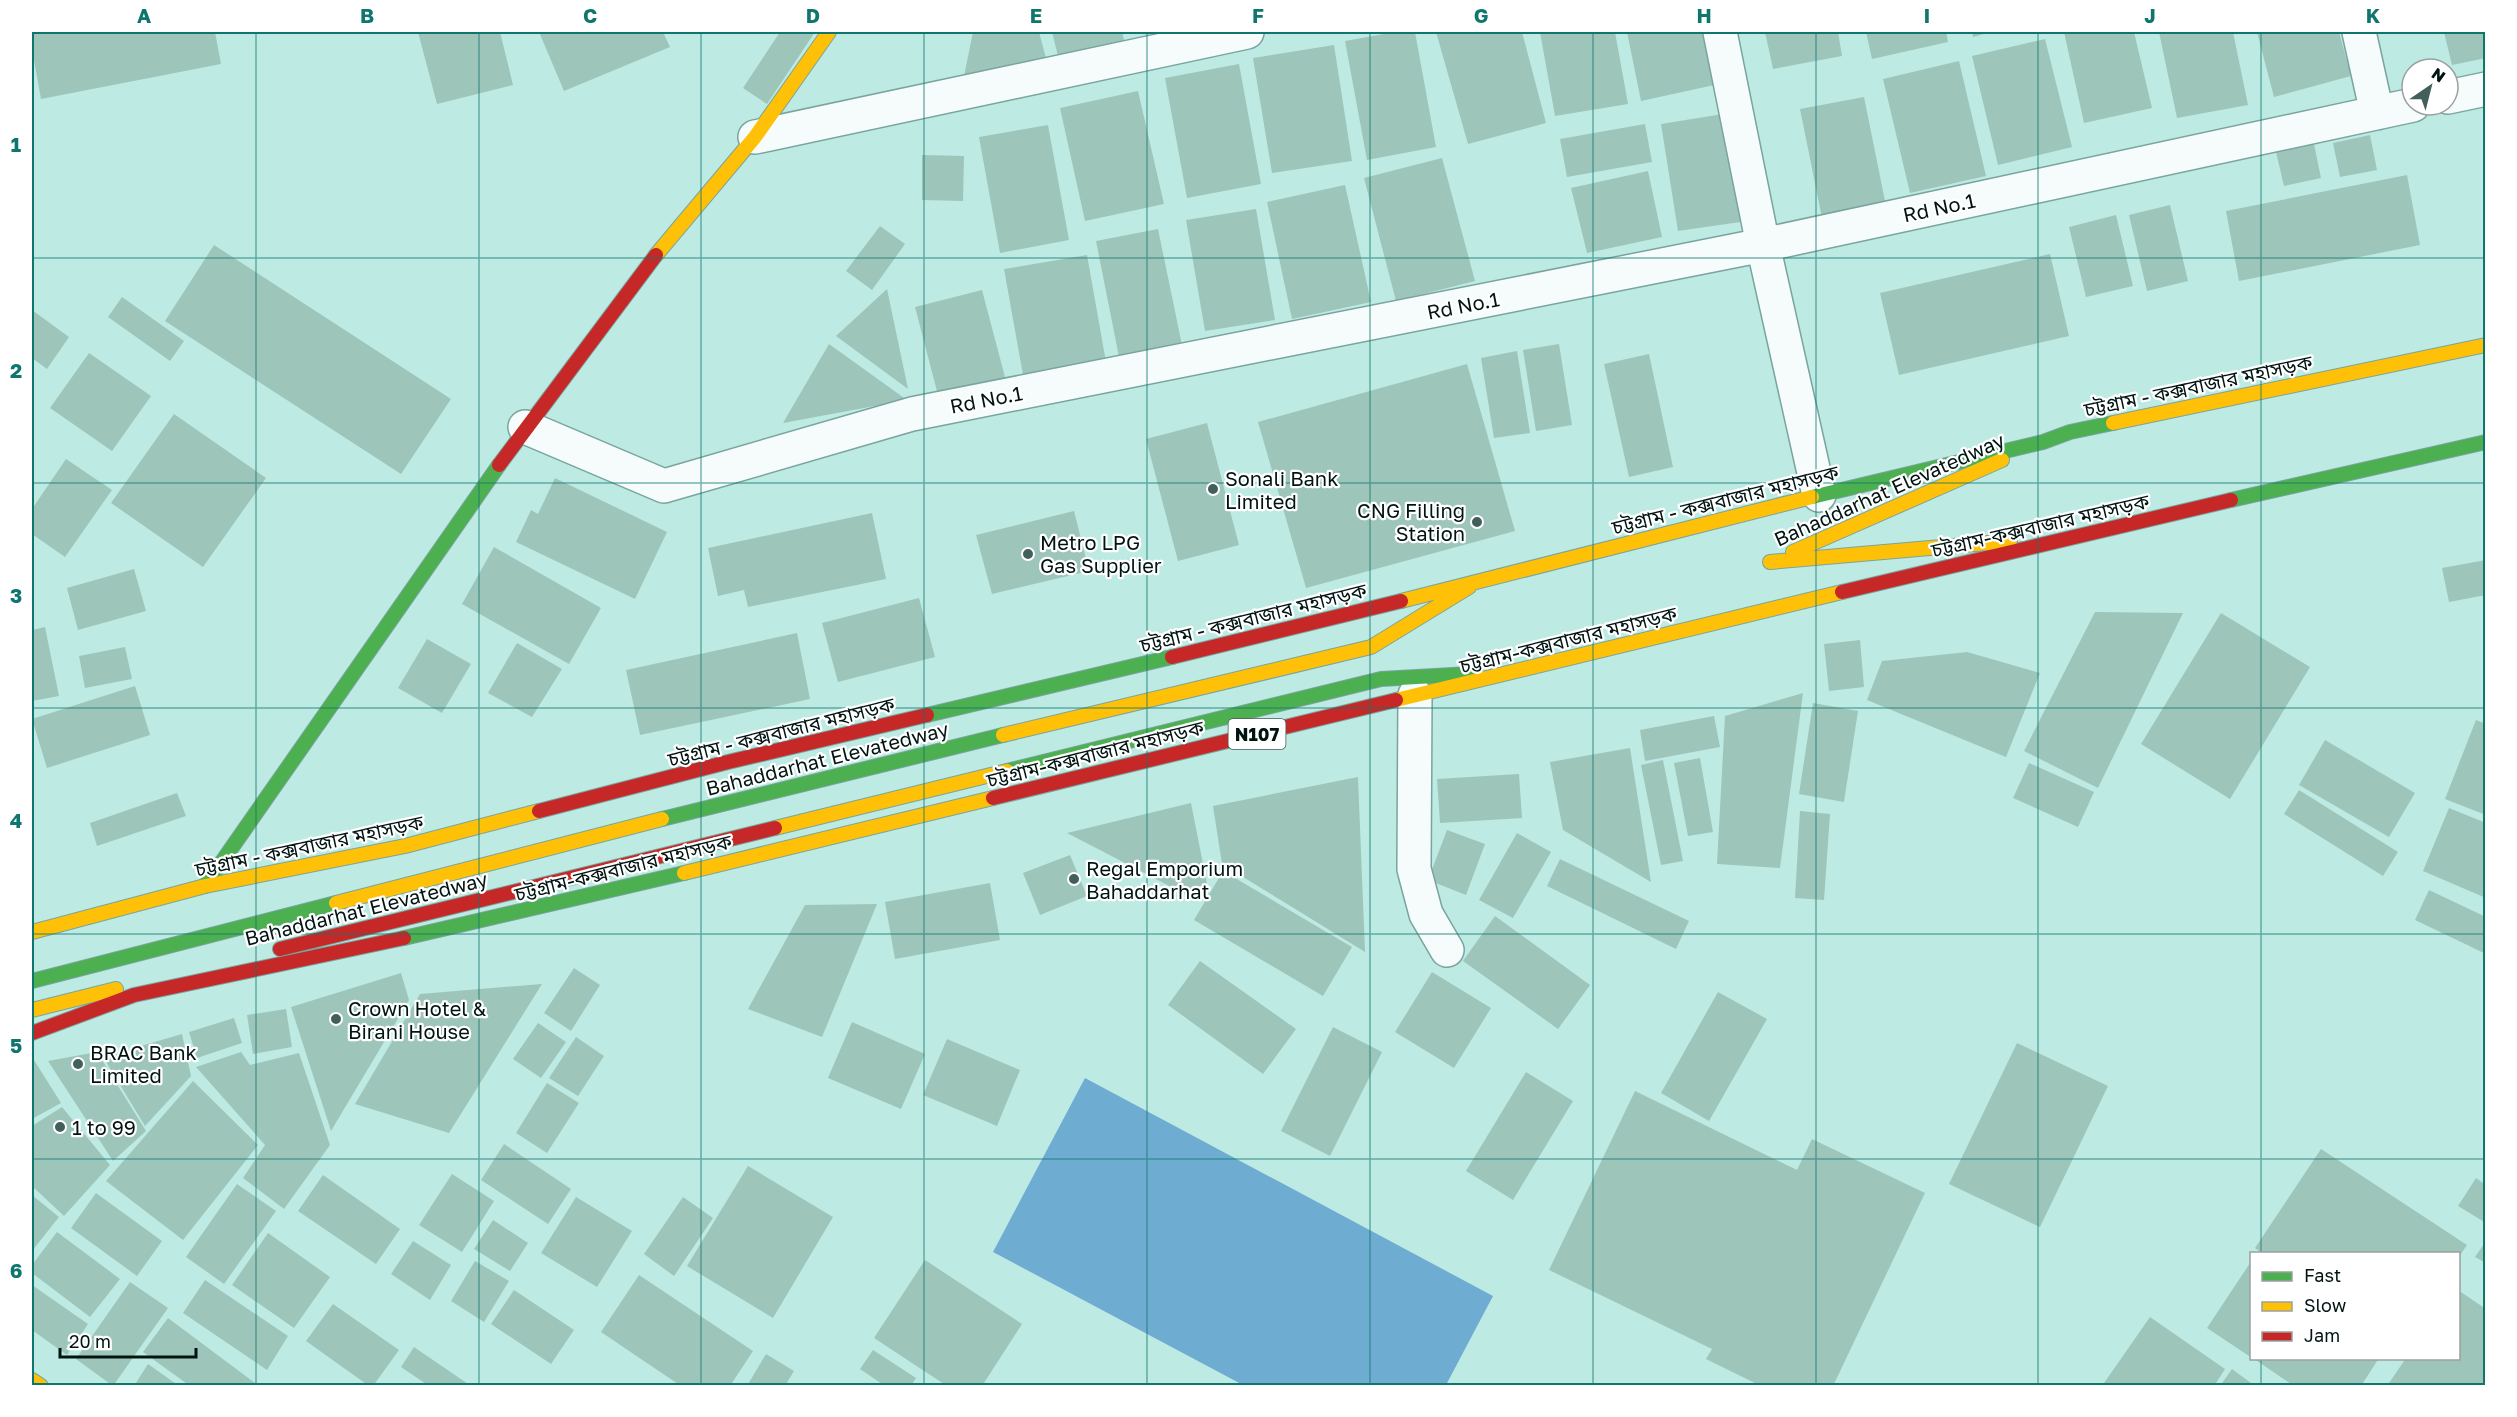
<svg xmlns="http://www.w3.org/2000/svg" width="2517" height="1417" viewBox="0 0 2517 1417" font-family="'Golos Text','Noto Sans Bengali',sans-serif">
  <rect width="100%" height="100%" fill="#beeae4"/>
  <path fill="#6facd2" d="M 1085,1078 L 1493,1296 L 1446,1385 L 1243,1385 L 993,1252 Z"/>
  <path fill="#9ec5ba" d="M 32,32 L 215,32 L 221,64 L 41,99 L 32,49 Z
    M 418,32 L 500,32 L 513,85 L 437,104 Z
    M 539,32 L 663,32 L 670,47 L 564,91 Z
    M 780,32 L 815,32 L 767,104 L 743,88 Z
    M 973,32 L 1039,32 L 1047,62 L 964,76 Z
    M 1052,32 L 1122,32 L 1125,44 L 1059,60 Z
    M 1395,32 L 1415,32 L 1436,147 L 1367,160 L 1345,41 Z
    M 1436,32 L 1522,32 L 1546,123 L 1468,144 Z
    M 1540,32 L 1615,32 L 1628,104 L 1555,116 Z
    M 1627,32 L 1708,32 L 1719,84 L 1641,101 Z
    M 1765,32 L 1838,32 L 1842,56 L 1773,69 Z
    M 1866,32 L 1946,32 L 1948,42 L 1872,59 Z
    M 1972,32 L 1991,32 L 1973,37 Z
    M 2064,32 L 2134,32 L 2152,108 L 2084,123 Z
    M 2159,32 L 2233,32 L 2248,105 L 2177,118 Z
    M 2257,32 L 2339,32 L 2351,76 L 2274,97 Z
    M 2444,32 L 2486,32 L 2486,58 L 2452,65 Z
    M 2045,39 L 2072,147 L 1998,165 L 1972,56 Z
    M 1334,45 L 1352,161 L 1272,173 L 1253,58 Z
    M 1959,61 L 1986,176 L 1910,193 L 1883,79 Z
    M 1239,64 L 1261,184 L 1187,198 L 1165,78 Z
    M 1138,91 L 1164,204 L 1085,221 L 1060,108 Z
    M 1864,97 L 1886,206 L 1822,218 L 1800,109 Z
    M 1729,113 L 1747,221 L 1678,231 L 1661,124 Z
    M 1645,124 L 1652,162 L 1567,177 L 1560,139 Z
    M 1048,125 L 1069,240 L 1000,253 L 979,137 Z
    M 2370,135 L 2377,170 L 2340,177 L 2333,143 Z
    M 2314,144 L 2321,178 L 2284,186 L 2276,152 Z
    M 922,155 L 964,156 L 963,201 L 922,200 Z
    M 1442,158 L 1475,281 L 1396,301 L 1364,178 Z
    M 1648,171 L 1662,237 L 1587,253 L 1571,188 Z
    M 2407,175 L 2420,245 L 2239,281 L 2226,211 Z
    M 1345,185 L 1371,302 L 1292,319 L 1267,202 Z
    M 2170,205 L 2188,281 L 2147,291 L 2129,215 Z
    M 1256,209 L 1275,320 L 1205,331 L 1186,220 Z
    M 2116,215 L 2133,286 L 2086,297 L 2069,227 Z
    M 880,226 L 905,244 L 872,290 L 846,271 Z
    M 1158,229 L 1182,345 L 1119,357 L 1096,241 Z
    M 214,245 L 451,399 L 401,474 L 165,321 Z
    M 2050,254 L 2069,336 L 1899,375 L 1880,293 Z
    M 1087,255 L 1106,362 L 1023,375 L 1004,269 Z
    M 887,289 L 908,389 L 836,336 Z
    M 982,290 L 1006,381 L 939,399 L 915,307 Z
    M 122,297 L 184,341 L 170,361 L 108,317 Z
    M 32,310 L 69,337 L 47,369 L 32,358 Z
    M 829,344 L 907,400 L 783,423 Z
    M 1559,344 L 1572,425 L 1536,431 L 1523,350 Z
    M 1517,351 L 1530,433 L 1494,438 L 1481,358 Z
    M 89,353 L 151,396 L 112,451 L 50,408 Z
    M 1649,354 L 1673,467 L 1629,477 L 1604,364 Z
    M 1467,364 L 1515,531 L 1306,588 L 1258,422 Z
    M 174,414 L 266,478 L 203,567 L 111,503 Z
    M 1207,423 L 1239,545 L 1178,561 L 1146,439 Z
    M 66,459 L 112,490 L 65,557 L 32,534 L 32,509 Z
    M 555,478 L 667,532 L 635,599 L 516,542 L 531,510 L 538,514 Z
    M 1074,511 L 1089,571 L 992,594 L 976,535 Z
    M 872,513 L 886,579 L 748,607 L 744,590 L 718,596 L 708,548 Z
    M 494,547 L 601,608 L 569,664 L 462,604 Z
    M 2486,560 L 2486,595 L 2449,602 L 2442,568 Z
    M 134,569 L 146,611 L 78,630 L 67,588 Z
    M 919,598 L 935,657 L 838,682 L 822,623 Z
    M 2095,612 L 2183,613 L 2098,788 L 2024,751 Z
    M 2221,613 L 2310,667 L 2230,799 L 2141,744 Z
    M 45,627 L 59,696 L 32,701 L 32,630 Z
    M 797,633 L 810,699 L 640,735 L 626,670 Z
    M 427,639 L 471,664 L 442,713 L 398,688 Z
    M 1860,640 L 1864,687 L 1829,691 L 1824,644 Z
    M 517,643 L 562,669 L 532,717 L 488,693 Z
    M 125,647 L 132,679 L 85,688 L 79,656 Z
    M 1967,652 L 2040,673 L 2006,757 L 1867,700 L 1882,661 Z
    M 135,686 L 150,735 L 47,768 L 32,719 Z
    M 1803,693 L 1780,868 L 1717,864 L 1725,716 Z
    M 1813,703 L 1858,711 L 1844,802 L 1799,794 Z
    M 1714,716 L 1720,747 L 1645,761 L 1640,730 Z
    M 2476,720 L 2486,724 L 2486,815 L 2445,799 Z
    M 2325,740 L 2415,793 L 2389,837 L 2299,785 Z
    M 1630,748 L 1651,882 L 1563,830 L 1550,762 Z
    M 1700,758 L 1713,832 L 1688,836 L 1674,763 Z
    M 1663,760 L 1683,861 L 1661,865 L 1641,765 Z
    M 2029,763 L 2094,792 L 2078,827 L 2013,798 Z
    M 1519,774 L 1522,818 L 1440,823 L 1437,779 Z
    M 1358,777 L 1365,952 L 1222,864 L 1213,806 Z
    M 2299,790 L 2398,852 L 2383,876 L 2284,814 Z
    M 177,793 L 186,816 L 97,846 L 90,823 Z
    M 1191,803 L 1207,884 L 1185,894 L 1067,833 Z
    M 2449,808 L 2486,823 L 2486,898 L 2423,871 Z
    M 1800,811 L 1830,814 L 1824,900 L 1795,898 Z
    M 1447,830 L 1485,844 L 1466,895 L 1428,880 Z
    M 1517,833 L 1551,852 L 1513,918 L 1479,900 Z
    M 1070,855 L 1087,896 L 1040,915 L 1023,873 Z
    M 1560,859 L 1689,921 L 1676,949 L 1547,886 Z
    M 1223,871 L 1352,947 L 1323,996 L 1194,920 Z
    M 990,883 L 1000,940 L 895,959 L 885,902 Z
    M 2429,890 L 2486,917 L 2486,954 L 2415,920 Z
    M 877,904 L 822,1037 L 748,1009 L 805,905 Z
    M 1495,916 L 1590,985 L 1558,1029 L 1463,961 Z
    M 1200,961 L 1296,1029 L 1263,1074 L 1168,1005 Z
    M 574,968 L 600,985 L 571,1031 L 544,1013 Z
    M 1432,972 L 1491,1008 L 1454,1068 L 1395,1032 Z
    M 401,973 L 409,1000 L 331,1131 L 291,1007 Z
    M 542,984 L 449,1133 L 355,1104 L 420,994 Z
    M 1718,992 L 1767,1019 L 1709,1121 L 1661,1093 Z
    M 286,1009 L 292,1047 L 253,1054 L 247,1015 Z
    M 234,1018 L 242,1043 L 197,1058 L 189,1032 Z
    M 852,1022 L 925,1054 L 901,1109 L 828,1078 Z
    M 538,1023 L 566,1042 L 541,1078 L 513,1059 Z
    M 1333,1027 L 1382,1052 L 1330,1156 L 1281,1131 Z
    M 182,1034 L 191,1076 L 145,1126 L 103,1057 Z
    M 576,1037 L 604,1056 L 578,1096 L 549,1078 Z
    M 947,1039 L 1020,1070 L 997,1126 L 923,1095 Z
    M 2017,1043 L 2108,1086 L 2040,1227 L 1949,1184 Z
    M 97,1052 L 146,1131 L 113,1161 L 48,1061 Z
    M 241,1052 L 250,1065 L 299,1053 L 330,1145 L 284,1209 L 243,1178 L 265,1145 L 196,1067 Z
    M 34,1060 L 61,1103 L 32,1119 L 32,1061 Z
    M 1526,1072 L 1573,1101 L 1513,1200 L 1466,1171 Z
    M 193,1081 L 258,1145 L 183,1240 L 106,1181 Z
    M 547,1083 L 579,1103 L 547,1153 L 516,1133 Z
    M 1635,1091 L 1797,1170 L 1812,1139 L 1925,1193 L 1833,1386 L 1761,1386 L 1706,1359 L 1712,1349 L 1549,1270 Z
    M 62,1107 L 110,1165 L 64,1216 L 32,1186 L 32,1126 Z
    M 504,1144 L 571,1189 L 548,1224 L 481,1180 Z
    M 2321,1149 L 2467,1245 L 2458,1258 L 2458,1254 L 2263,1254 L 2255,1248 Z
    M 748,1166 L 833,1217 L 773,1318 L 687,1266 Z
    M 452,1174 L 494,1201 L 462,1252 L 419,1225 Z
    M 323,1175 L 400,1229 L 376,1264 L 298,1211 Z
    M 2476,1178 L 2486,1185 L 2486,1223 L 2458,1206 Z
    M 237,1184 L 276,1211 L 224,1284 L 186,1257 Z
    M 96,1193 L 162,1241 L 137,1276 L 71,1228 Z
    M 32,1195 L 59,1217 L 32,1251 Z
    M 576,1197 L 632,1231 L 597,1287 L 541,1253 Z
    M 683,1197 L 713,1218 L 674,1276 L 644,1254 Z
    M 493,1220 L 528,1243 L 510,1271 L 474,1249 Z
    M 57,1232 L 120,1279 L 90,1317 L 32,1273 L 32,1265 Z
    M 268,1233 L 330,1277 L 294,1328 L 232,1285 Z
    M 413,1241 L 451,1265 L 430,1300 L 391,1274 Z
    M 2486,1241 L 2486,1263 L 2475,1257 Z
    M 925,1260 L 1022,1324 L 982,1386 L 947,1386 L 874,1338 Z
    M 2252,1260 L 2252,1358 L 2207,1328 Z
    M 475,1261 L 509,1281 L 484,1322 L 451,1301 Z
    M 639,1275 L 753,1351 L 730,1386 L 681,1386 L 601,1332 Z
    M 205,1280 L 288,1336 L 267,1370 L 183,1313 Z
    M 130,1282 L 168,1308 L 113,1386 L 76,1359 Z
    M 32,1285 L 88,1324 L 67,1355 L 32,1330 Z
    M 514,1290 L 574,1330 L 551,1364 L 491,1324 Z
    M 2458,1290 L 2486,1309 L 2486,1386 L 2387,1386 L 2406,1358 L 2458,1358 Z
    M 333,1304 L 399,1350 L 373,1386 L 369,1386 L 306,1341 Z
    M 2150,1317 L 2225,1369 L 2214,1386 L 2102,1386 Z
    M 168,1318 L 259,1386 L 190,1386 L 143,1352 Z
    M 414,1347 L 471,1386 L 429,1386 L 401,1367 Z
    M 873,1350 L 916,1378 L 911,1386 L 885,1386 L 860,1369 Z
    M 766,1354 L 794,1371 L 785,1386 L 747,1386 Z
    M 2253,1358 L 2379,1358 L 2361,1386 L 2294,1386 Z
    M 148,1364 L 179,1386 L 134,1386 Z
    M 2232,1369 L 2255,1386 L 2220,1386 Z"/>
  <g fill="none" stroke-linecap="round" stroke-linejoin="round">
    <defs>
      <path id="street" d="M 1720,32 L 1763,245 L 1819,495
        M 2359,32 L 2377,113
        M 2448,97 L 2486,89
        M 755,137 L 1247,32
        M 525,427 L 664,486 L 912,414 L 1763,245 L 2413,105
        M 1415,695 L 1414,869 L 1426,914 L 1447,950"/>
      <path id="fast" d="M 1812,497 L 2043,442 L 2070,432 L 2113,423
        M 2231,500 L 2486,442
        M 927,715 L 1172,657
        M 1007,771 L 1381,679 L 1470,674
        M 662,819 L 1003,735
        M 205,886 L 499,465
        M 404,938 L 684,873
        M 32,981 L 336,903"/>
      <path id="slow" d="M 656,255 L 755,137 L 829,32
        M 2113,423 L 2486,345
        M 1793,552 L 2002,460
        M 1770,562 L 2010,541
        M 1401,601 L 1812,497
        M 1396,700 L 1842,592
        M 1003,735 L 1371,647 L 1469,587
        M 775,828 L 1007,771
        M 684,873 L 993,798
        M 336,903 L 662,819
        M 32,932 L 205,886 L 405,846 L 539,811
        M 32,1010 L 116,989
        M 32,1380 L 41,1386"/>
      <path id="jam" d="M 499,465 L 656,255
        M 1842,592 L 2231,500
        M 1172,657 L 1401,601
        M 993,798 L 1396,700
        M 539,811 L 728,762 L 927,715
        M 280,949 L 775,828
        M 32,1033 L 134,995 L 404,938"/>
    </defs>
    <use href="#street" stroke="#79a49f" stroke-width="36"/>
    <use href="#fast" stroke="#79a49f" stroke-width="16"/>
    <use href="#slow" stroke="#79a49f" stroke-width="16"/>
    <use href="#jam" stroke="#79a49f" stroke-width="16"/>
    <use href="#street" stroke="#f5fcfb" stroke-width="33"/>
    <use href="#fast" stroke="#4caf50" stroke-width="14"/>
    <use href="#slow" stroke="#ffc107" stroke-width="14"/>
    <use href="#jam" stroke="#c62828" stroke-width="14"/>
  </g>
  <path fill="none" stroke="#0f766e" stroke-width="1.5" stroke-opacity="0.55" d="M 256,32 L 256,1386M 479,32 L 479,1386M 701,32 L 701,1386M 924,32 L 924,1386M 1147,32 L 1147,1386M 1370,32 L 1370,1386M 1593,32 L 1593,1386M 1816,32 L 1816,1386M 2038,32 L 2038,1386M 2261,32 L 2261,1254M 32,258 L 2486,258M 32,483 L 2486,483M 32,708 L 2486,708M 32,934 L 2486,934M 32,1159 L 2486,1159M 2261,1358 L 2261,1386"/>
  <g fill="#425f5c" stroke="#fff" stroke-width="2">
    <circle cx="1213" cy="489" r="6"/>
    <circle cx="1477" cy="522" r="6"/>
    <circle cx="1028" cy="554" r="6"/>
    <circle cx="1074" cy="879" r="6"/>
    <circle cx="336" cy="1019" r="6"/>
    <circle cx="78" cy="1064" r="6"/>
    <circle cx="60" cy="1127" r="6"/>
  </g>
  <g text-anchor="middle" dominant-baseline="central" stroke-width="4.5" stroke-linejoin="round" paint-order="stroke">
    <rect fill="#fff" stroke="#4c5a59" stroke-width="1.5" x="1228.5" y="719" width="57" height="30" rx="4.5"/>
    <g font-size="18" font-weight="bold" fill="#001412">
      <text x="1257" y="734">N107</text>
    </g>
    <g font-size="20" fill="#001412" stroke="#fff">
      <text transform="translate(1939 207) rotate(-12)">Rd No.1</text>
      <text transform="translate(1463 305) rotate(-11)">Rd No.1</text>
      <text transform="translate(2198 385) rotate(-12)">চট্টগ্রাম - কক্সবাজার মহাসড়ক</text>
      <text transform="translate(986 399) rotate(-11)">Rd No.1</text>
      <text transform="translate(1889 489) rotate(-24)">Bahaddarhat Elevatedway</text>
      <text transform="translate(1725 499) rotate(-14)">চট্টগ্রাম - কক্সবাজার মহাসড়ক</text>
      <text transform="translate(2040 525) rotate(-13)">চট্টগ্রাম-কক্সবাজার মহাসড়ক</text>
      <text transform="translate(1253 617) rotate(-14)">চট্টগ্রাম - কক্সবাজার মহাসড়ক</text>
      <text transform="translate(1568 639) rotate(-14)">চট্টগ্রাম-কক্সবাজার মহাসড়ক</text>
      <text transform="translate(781 731) rotate(-14)">চট্টগ্রাম - কক্সবাজার মহাসড়ক</text>
      <text transform="translate(1095 753) rotate(-14)">চট্টগ্রাম-কক্সবাজার মহাসড়ক</text>
      <text transform="translate(827 758) rotate(-14)">Bahaddarhat Elevatedway</text>
      <text transform="translate(309 845) rotate(-12)">চট্টগ্রাম - কক্সবাজার মহাসড়ক</text>
      <text transform="translate(623 867) rotate(-14)">চট্টগ্রাম-কক্সবাজার মহাসড়ক</text>
      <text transform="translate(366 908) rotate(-14)">Bahaddarhat Elevatedway</text>
    </g>
    <g font-size="20" fill="#001412" stroke="#fff" text-anchor="start">
      <text x="1225" y="478">Sonali Bank<tspan x="1225" dy="23">Limited</tspan></text>
      <text x="1465" y="510" text-anchor="end">CNG Filling<tspan x="1465" dy="23">Station</tspan></text>
      <text x="1040" y="542">Metro LPG<tspan x="1040" dy="23">Gas Supplier</tspan></text>
      <text x="1086" y="868">Regal Emporium<tspan x="1086" dy="23">Bahaddarhat</tspan></text>
      <text x="348" y="1008">Crown Hotel &amp;<tspan x="348" dy="23">Birani House</tspan></text>
      <text x="90" y="1052">BRAC Bank<tspan x="90" dy="23">Limited</tspan></text>
      <text x="72" y="1127">1 to 99</text>
    </g>
  </g>
  <rect width="2517" height="1417" fill="none" stroke="#ffffff" stroke-width="66"/>
  <rect x="2250" y="1252" width="210" height="108" fill="#ffffff" stroke="#99a1a0" stroke-width="1.5"/>
  <rect x="2262" y="1272" width="30" height="9" fill="#4caf50" stroke="#99a1a0" stroke-width="1.5"/>
  <text x="2304" y="1282" font-size="18" fill="#001412">Fast</text>
  <rect x="2262" y="1302" width="30" height="9" fill="#ffc107" stroke="#99a1a0" stroke-width="1.5"/>
  <text x="2304" y="1312" font-size="18" fill="#001412">Slow</text>
  <rect x="2262" y="1332" width="30" height="9" fill="#c62828" stroke="#99a1a0" stroke-width="1.5"/>
  <text x="2304" y="1342" font-size="18" fill="#001412">Jam</text>
  <g transform="translate(2430 87) rotate(35)"><circle r="28" fill="#ffffff" stroke="#99a1a0" stroke-width="1.5"/>
  <path d="M0-4.5L10 22L0 15L-10 22Z" fill="#425f5c"/>
  <text y="-9" font-size="16" font-weight="bold" text-anchor="middle" fill="#001412">N</text>
  </g>
  <path d="M60 1348v9h136v-9" fill="none" stroke="#001412" stroke-width="3"/>
  <text x="69" y="1348" font-size="18" fill="#001412" stroke="#ffffff" stroke-width="4.5" paint-order="stroke">20 m</text>
  <rect x="33" y="33" width="2451" height="1351" fill="none" stroke="#0f766e" stroke-width="2"/>
  <g font-size="20" text-anchor="middle" font-weight="bold" fill="#0f766e">
    <text x="144" y="23">A</text>
    <text x="367" y="23">B</text>
    <text x="590" y="23">C</text>
    <text x="813" y="23">D</text>
    <text x="1036" y="23">E</text>
    <text x="1258" y="23">F</text>
    <text x="1481" y="23">G</text>
    <text x="1704" y="23">H</text>
    <text x="1927" y="23">I</text>
    <text x="2150" y="23">J</text>
    <text x="2373" y="23">K</text>
    <text x="16" y="152">1</text>
    <text x="16" y="378">2</text>
    <text x="16" y="603">3</text>
    <text x="16" y="828">4</text>
    <text x="16" y="1053">5</text>
    <text x="16" y="1278">6</text>
  </g>
</svg>
